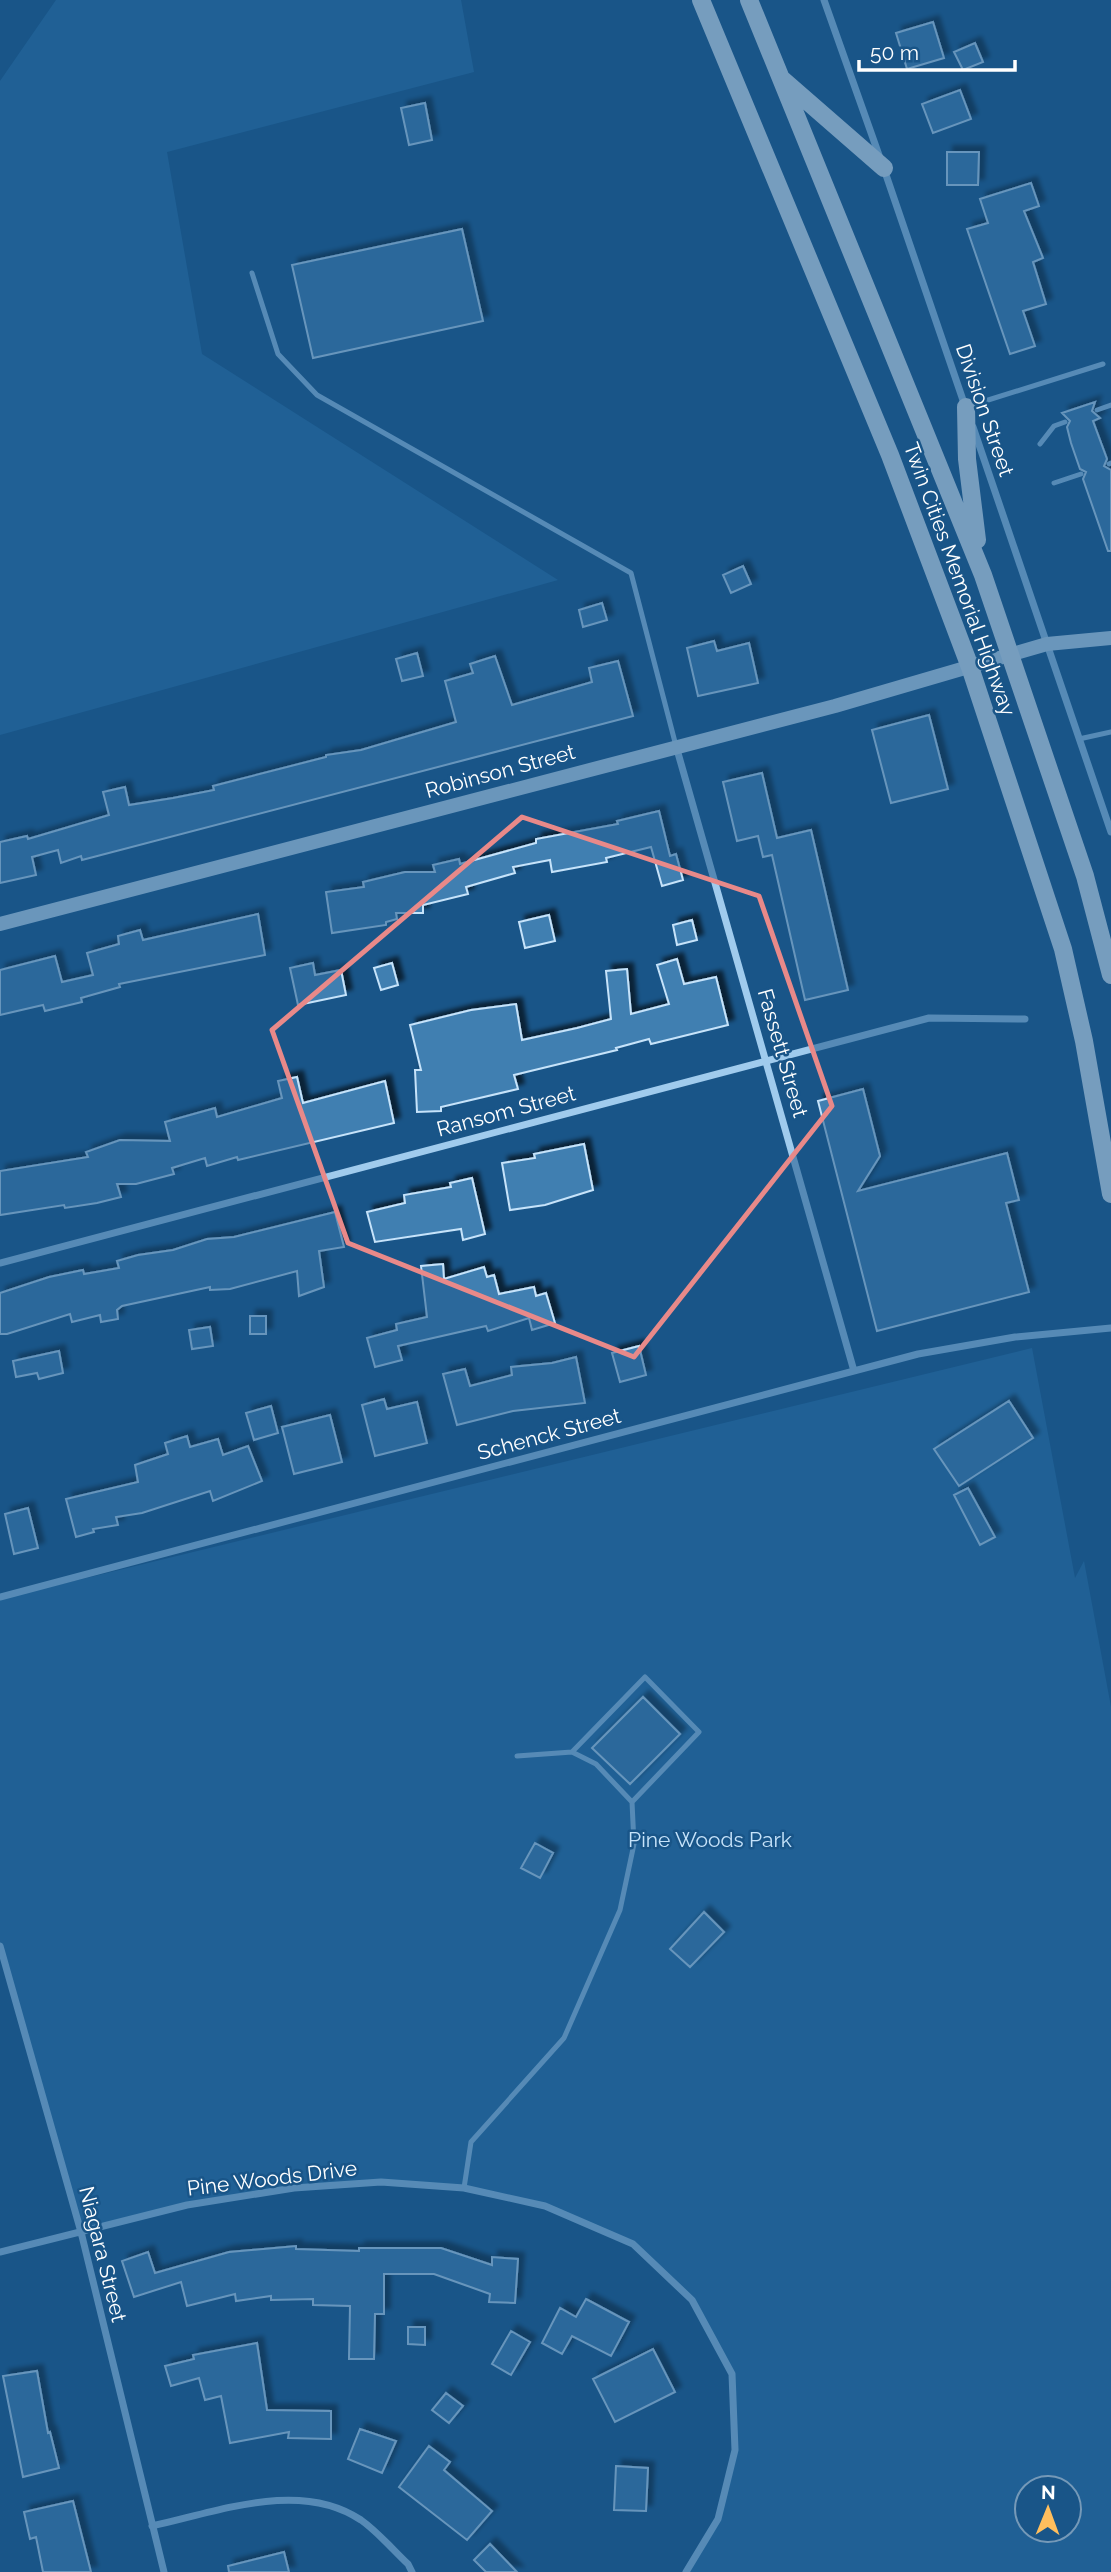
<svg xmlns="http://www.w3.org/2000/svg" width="1111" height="2572" viewBox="0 0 1111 2572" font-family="Raleway,sans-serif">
  <defs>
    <filter id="shadow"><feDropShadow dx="6" dy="-6" stdDeviation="2" flood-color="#0009"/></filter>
  </defs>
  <rect width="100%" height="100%" fill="#195588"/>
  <path fill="#286ea5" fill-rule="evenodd" d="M 56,0 L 461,0 L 474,72 L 167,152 L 202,354 L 558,580 L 0,735 L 0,81 Z
    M 1032,1348 L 1075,1578 L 1084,1561 L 1111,1707 L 1111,2572 L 686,2572 L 718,2519 L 735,2450 L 732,2374 L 692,2300 L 633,2244 L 545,2206 L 464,2188 L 381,2182 L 294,2188 L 187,2205 L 81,2232 L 0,1946 L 0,1599 ZM 1027,2488 L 1069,2488 L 1069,2530 L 1027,2530 Z"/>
  <path fill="#417fb1" stroke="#c6e3fa" stroke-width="2" filter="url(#shadow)" d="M 933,22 L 944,58 L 907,69 L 896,33 Z
    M 975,43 L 983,62 L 963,70 L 954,52 Z
    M 960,90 L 971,119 L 933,133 L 922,104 Z
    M 425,103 L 432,140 L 409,145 L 401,108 Z
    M 947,152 L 979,152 L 978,185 L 947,185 Z
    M 1031,183 L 1039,206 L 1024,211 L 1043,258 L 1033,262 L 1046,304 L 1023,311 L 1035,346 L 1010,354 L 967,229 L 988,223 L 980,199 Z
    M 462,229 L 483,321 L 313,358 L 292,265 Z
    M 1095,402 L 1092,411 L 1100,418 L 1093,421 L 1107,459 L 1104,466 L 1111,470 L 1111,551 L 1108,551 L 1083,479 L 1086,472 L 1080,469 L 1071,443 L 1067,427 L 1070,421 L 1062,413 Z
    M 743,566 L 751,584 L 731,593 L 723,575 Z
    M 602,603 L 607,620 L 583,627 L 579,610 Z
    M 714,641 L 717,651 L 749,643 L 758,683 L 698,696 L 687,648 Z
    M 417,653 L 423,676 L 402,681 L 396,659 Z
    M 495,656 L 512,705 L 592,682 L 589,668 L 618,661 L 633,716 L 82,860 L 81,856 L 61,863 L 58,850 L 32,857 L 36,875 L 0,883 L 0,842 L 27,836 L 28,839 L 109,815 L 103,792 L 125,787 L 129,805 L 173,798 L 214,790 L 213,786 L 326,757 L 326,755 L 361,750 L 456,722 L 445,681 L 473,673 L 470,664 Z
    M 929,715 L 948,789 L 891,803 L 872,730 Z
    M 762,773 L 777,838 L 811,830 L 848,990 L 805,1000 L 772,855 L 763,857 L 758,836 L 737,841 L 723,782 Z
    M 659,811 L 670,856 L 676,854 L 683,880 L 662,886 L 651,847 L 606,858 L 607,862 L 552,872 L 550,860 L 513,867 L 515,873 L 466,887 L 468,894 L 423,905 L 423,913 L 396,913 L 397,919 L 386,922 L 386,925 L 332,933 L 326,892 L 364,887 L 363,882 L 405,872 L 435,872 L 433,865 L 459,859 L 460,864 L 536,843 L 536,839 L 618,824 L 617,821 Z
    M 258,914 L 265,955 L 119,984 L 120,987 L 81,998 L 82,1002 L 45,1011 L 43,1005 L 0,1015 L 0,970 L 55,956 L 62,982 L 93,975 L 87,953 L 119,944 L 118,936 L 140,930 L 143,940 Z
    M 549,915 L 555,941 L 525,948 L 519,922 Z
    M 692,920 L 697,940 L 677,945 L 673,925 Z
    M 677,959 L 684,984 L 716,977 L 728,1025 L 651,1044 L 649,1039 L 616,1048 L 617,1050 L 514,1075 L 518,1089 L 441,1107 L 441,1111 L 417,1112 L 415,1070 L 421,1070 L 410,1025 L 471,1010 L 516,1004 L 522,1040 L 577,1028 L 611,1019 L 606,971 L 627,969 L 631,1014 L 669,1004 L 657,965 Z
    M 313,963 L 315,975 L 341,970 L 346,995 L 298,1005 L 290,968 Z
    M 392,963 L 398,985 L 381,990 L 374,968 Z
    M 297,1077 L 303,1103 L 385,1081 L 394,1123 L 238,1160 L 237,1157 L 207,1166 L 205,1158 L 172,1168 L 174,1174 L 136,1184 L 117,1184 L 121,1197 L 97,1203 L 65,1208 L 64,1205 L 0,1215 L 0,1171 L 88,1157 L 86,1152 L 120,1140 L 170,1141 L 165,1122 L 215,1108 L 217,1117 L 282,1098 L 278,1081 Z
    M 863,1089 L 880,1156 L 858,1191 L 1007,1153 L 1019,1200 L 1006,1203 L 1029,1292 L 877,1331 L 818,1101 Z
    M 584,1144 L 593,1190 L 545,1205 L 510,1210 L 502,1163 L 535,1158 L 534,1154 Z
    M 472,1178 L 485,1234 L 463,1240 L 461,1229 L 375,1242 L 367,1212 L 405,1203 L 404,1195 L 451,1187 L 450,1183 Z
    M 335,1212 L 344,1247 L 319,1251 L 324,1287 L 299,1296 L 297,1271 L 230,1289 L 210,1290 L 210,1287 L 122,1306 L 117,1310 L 118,1319 L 101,1322 L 100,1315 L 72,1322 L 70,1314 L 7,1334 L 0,1334 L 0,1293 L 49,1277 L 83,1270 L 84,1274 L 119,1268 L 117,1261 L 138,1255 L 173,1250 L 207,1239 L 234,1237 Z
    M 443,1264 L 444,1279 L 484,1267 L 487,1277 L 494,1275 L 499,1294 L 534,1287 L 536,1296 L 546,1293 L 555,1323 L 532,1330 L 529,1318 L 488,1331 L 486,1326 L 398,1346 L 402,1360 L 375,1367 L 367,1338 L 397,1330 L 396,1324 L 427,1317 L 421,1266 Z
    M 250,1316 L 266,1316 L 266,1334 L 250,1334 Z
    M 210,1327 L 213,1346 L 192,1349 L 189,1330 Z
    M 639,1346 L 646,1375 L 620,1382 L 612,1353 Z
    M 59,1351 L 63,1373 L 39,1379 L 37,1373 L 16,1377 L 13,1361 Z
    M 576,1357 L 585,1403 L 513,1411 L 457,1425 L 443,1374 L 465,1369 L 470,1386 L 512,1375 L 511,1367 L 552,1363 Z
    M 384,1399 L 387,1409 L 417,1402 L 427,1443 L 375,1456 L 362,1405 Z
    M 1009,1401 L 1033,1438 L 959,1486 L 934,1449 Z
    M 271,1406 L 278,1433 L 254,1440 L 246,1413 Z
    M 330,1415 L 342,1462 L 294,1474 L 282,1427 Z
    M 187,1436 L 190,1447 L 218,1439 L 223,1455 L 248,1446 L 262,1481 L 213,1501 L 210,1491 L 142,1513 L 116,1517 L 118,1525 L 93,1529 L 94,1532 L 76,1537 L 66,1499 L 138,1482 L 135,1465 L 168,1454 L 165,1443 Z
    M 968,1488 L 995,1537 L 980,1545 L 954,1495 Z
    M 28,1508 L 38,1548 L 14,1554 L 5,1514 Z
    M 643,1697 L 680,1734 L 630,1784 L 592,1748 Z
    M 535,1843 L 553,1853 L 540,1878 L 521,1868 Z
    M 704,1912 L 724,1932 L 690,1967 L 670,1949 Z
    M 296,2246 L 296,2249 L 359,2251 L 359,2248 L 441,2248 L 492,2265 L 492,2257 L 518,2259 L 515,2303 L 489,2302 L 490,2294 L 434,2274 L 384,2274 L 384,2314 L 375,2314 L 374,2359 L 349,2359 L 350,2306 L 313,2305 L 313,2299 L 271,2300 L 271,2296 L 236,2301 L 235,2294 L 187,2306 L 181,2282 L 134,2297 L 122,2261 L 148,2252 L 155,2273 L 229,2252 Z
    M 586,2299 L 629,2322 L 611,2356 L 572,2336 L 562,2354 L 542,2343 L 560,2308 L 576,2317 Z
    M 408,2327 L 425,2327 L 425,2345 L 408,2344 Z
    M 511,2331 L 530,2342 L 511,2375 L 492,2364 Z
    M 257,2343 L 267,2410 L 331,2411 L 331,2439 L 288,2438 L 289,2432 L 230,2443 L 221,2396 L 205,2400 L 199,2378 L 171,2386 L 165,2366 L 194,2359 L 193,2355 Z
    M 653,2349 L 675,2392 L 615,2422 L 593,2379 Z
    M 37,2371 L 48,2433 L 50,2432 L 59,2468 L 23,2477 L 3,2376 Z
    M 446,2393 L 463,2406 L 449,2423 L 432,2410 Z
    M 360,2429 L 396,2441 L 382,2473 L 348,2459 Z
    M 429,2446 L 450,2462 L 444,2470 L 492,2511 L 467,2540 L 399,2487 Z
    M 616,2466 L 648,2468 L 646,2511 L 614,2510 Z
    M 73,2501 L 91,2572 L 43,2572 L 36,2537 L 30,2539 L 24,2512 Z
    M 490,2544 L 517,2572 L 486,2572 L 474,2560 Z
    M 284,2552 L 289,2572 L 229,2572 L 228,2566 Z"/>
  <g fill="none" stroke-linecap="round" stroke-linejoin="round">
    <path stroke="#a0cbed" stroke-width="5" d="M 252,273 L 278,354 L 317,395 L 631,573 L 676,746
      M 969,406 L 1103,364
      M 1097,410 L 1111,405
      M 1040,444 L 1054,426 L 1065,422
      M 1109,464 L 1111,463
      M 1054,483 L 1081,474
      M 1079,739 L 1111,732
      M 572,1752 L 645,1677 L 699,1732 L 632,1802
      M 464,2188 L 471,2142 L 564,2038 L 620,1910 L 634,1844 L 632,1802 L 596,1764 L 572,1752 L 517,1756"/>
    <path stroke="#a0cbed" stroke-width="7" d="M 824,0 L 880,158
      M 884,169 L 965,406
      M 973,427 L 1111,832
      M 676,746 L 854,1371
      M 0,1263 L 929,1018 L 1025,1019
      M 0,1597 L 918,1354 L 1015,1337 L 1111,1328
      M 0,1946 L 81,2232 L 164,2572
      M 0,2252 L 187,2205 L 294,2188 L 381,2182 L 464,2188 L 545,2206 L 633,2244 L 692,2300 L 732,2374 L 735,2450 L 718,2519 L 686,2572
      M 152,2526 C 217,2512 300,2479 361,2520 C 378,2532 393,2550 408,2564 L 412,2572"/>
    <path stroke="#cde5f9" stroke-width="14" d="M 0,924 L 835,706 L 1047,644 L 1111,638"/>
    <path stroke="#e7f3ff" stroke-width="18" d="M 701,0 L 890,455 L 970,667 L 1063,949 L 1084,1041 L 1111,1194
      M 749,0 L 983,575 L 1085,876 L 1111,975
      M 783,80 L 884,168
      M 966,407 L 967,459 L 977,540"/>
  </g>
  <path d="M0 0H1111V2572H0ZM 522,817 L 759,896 L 832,1106 L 634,1357 L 348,1243 L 272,1030 Z" fill="#195588" fill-opacity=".55" fill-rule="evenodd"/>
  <path fill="none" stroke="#e88989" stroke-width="5" stroke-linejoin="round" d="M 522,817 L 759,896 L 832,1106 L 634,1357 L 348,1243 L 272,1030 Z"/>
  <g text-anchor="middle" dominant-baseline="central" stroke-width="5" stroke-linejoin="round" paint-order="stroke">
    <g font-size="21" fill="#fff" stroke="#195588">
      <text transform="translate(985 410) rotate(71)">Division Street</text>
      <text transform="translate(960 579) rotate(70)">Twin Cities Memorial Highway</text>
      <text transform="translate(500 771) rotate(-15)">Robinson Street</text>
      <text transform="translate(783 1053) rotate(74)">Fassett Street</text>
      <text transform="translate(506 1111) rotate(-15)">Ransom Street</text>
      <text transform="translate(549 1434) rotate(-15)">Schenck Street</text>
      <text transform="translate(272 2178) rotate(-7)">Pine Woods Drive</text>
      <text transform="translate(103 2254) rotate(76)">Niagara Street</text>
    </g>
    <g font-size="21" fill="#c6e3fa" stroke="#195588">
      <text x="710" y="1839">Pine Woods Park</text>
    </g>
  </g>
  <g transform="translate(1048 2509) rotate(1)"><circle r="33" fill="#195588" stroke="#7599b8" stroke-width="2"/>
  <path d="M0-5L12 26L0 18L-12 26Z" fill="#ffbe5d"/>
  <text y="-10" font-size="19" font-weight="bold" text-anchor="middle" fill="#ffffff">N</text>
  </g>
  <path d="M859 60v10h156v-10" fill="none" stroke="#ffffff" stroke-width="3.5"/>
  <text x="870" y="60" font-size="21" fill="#ffffff" stroke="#195588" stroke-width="5" paint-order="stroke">50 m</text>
</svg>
